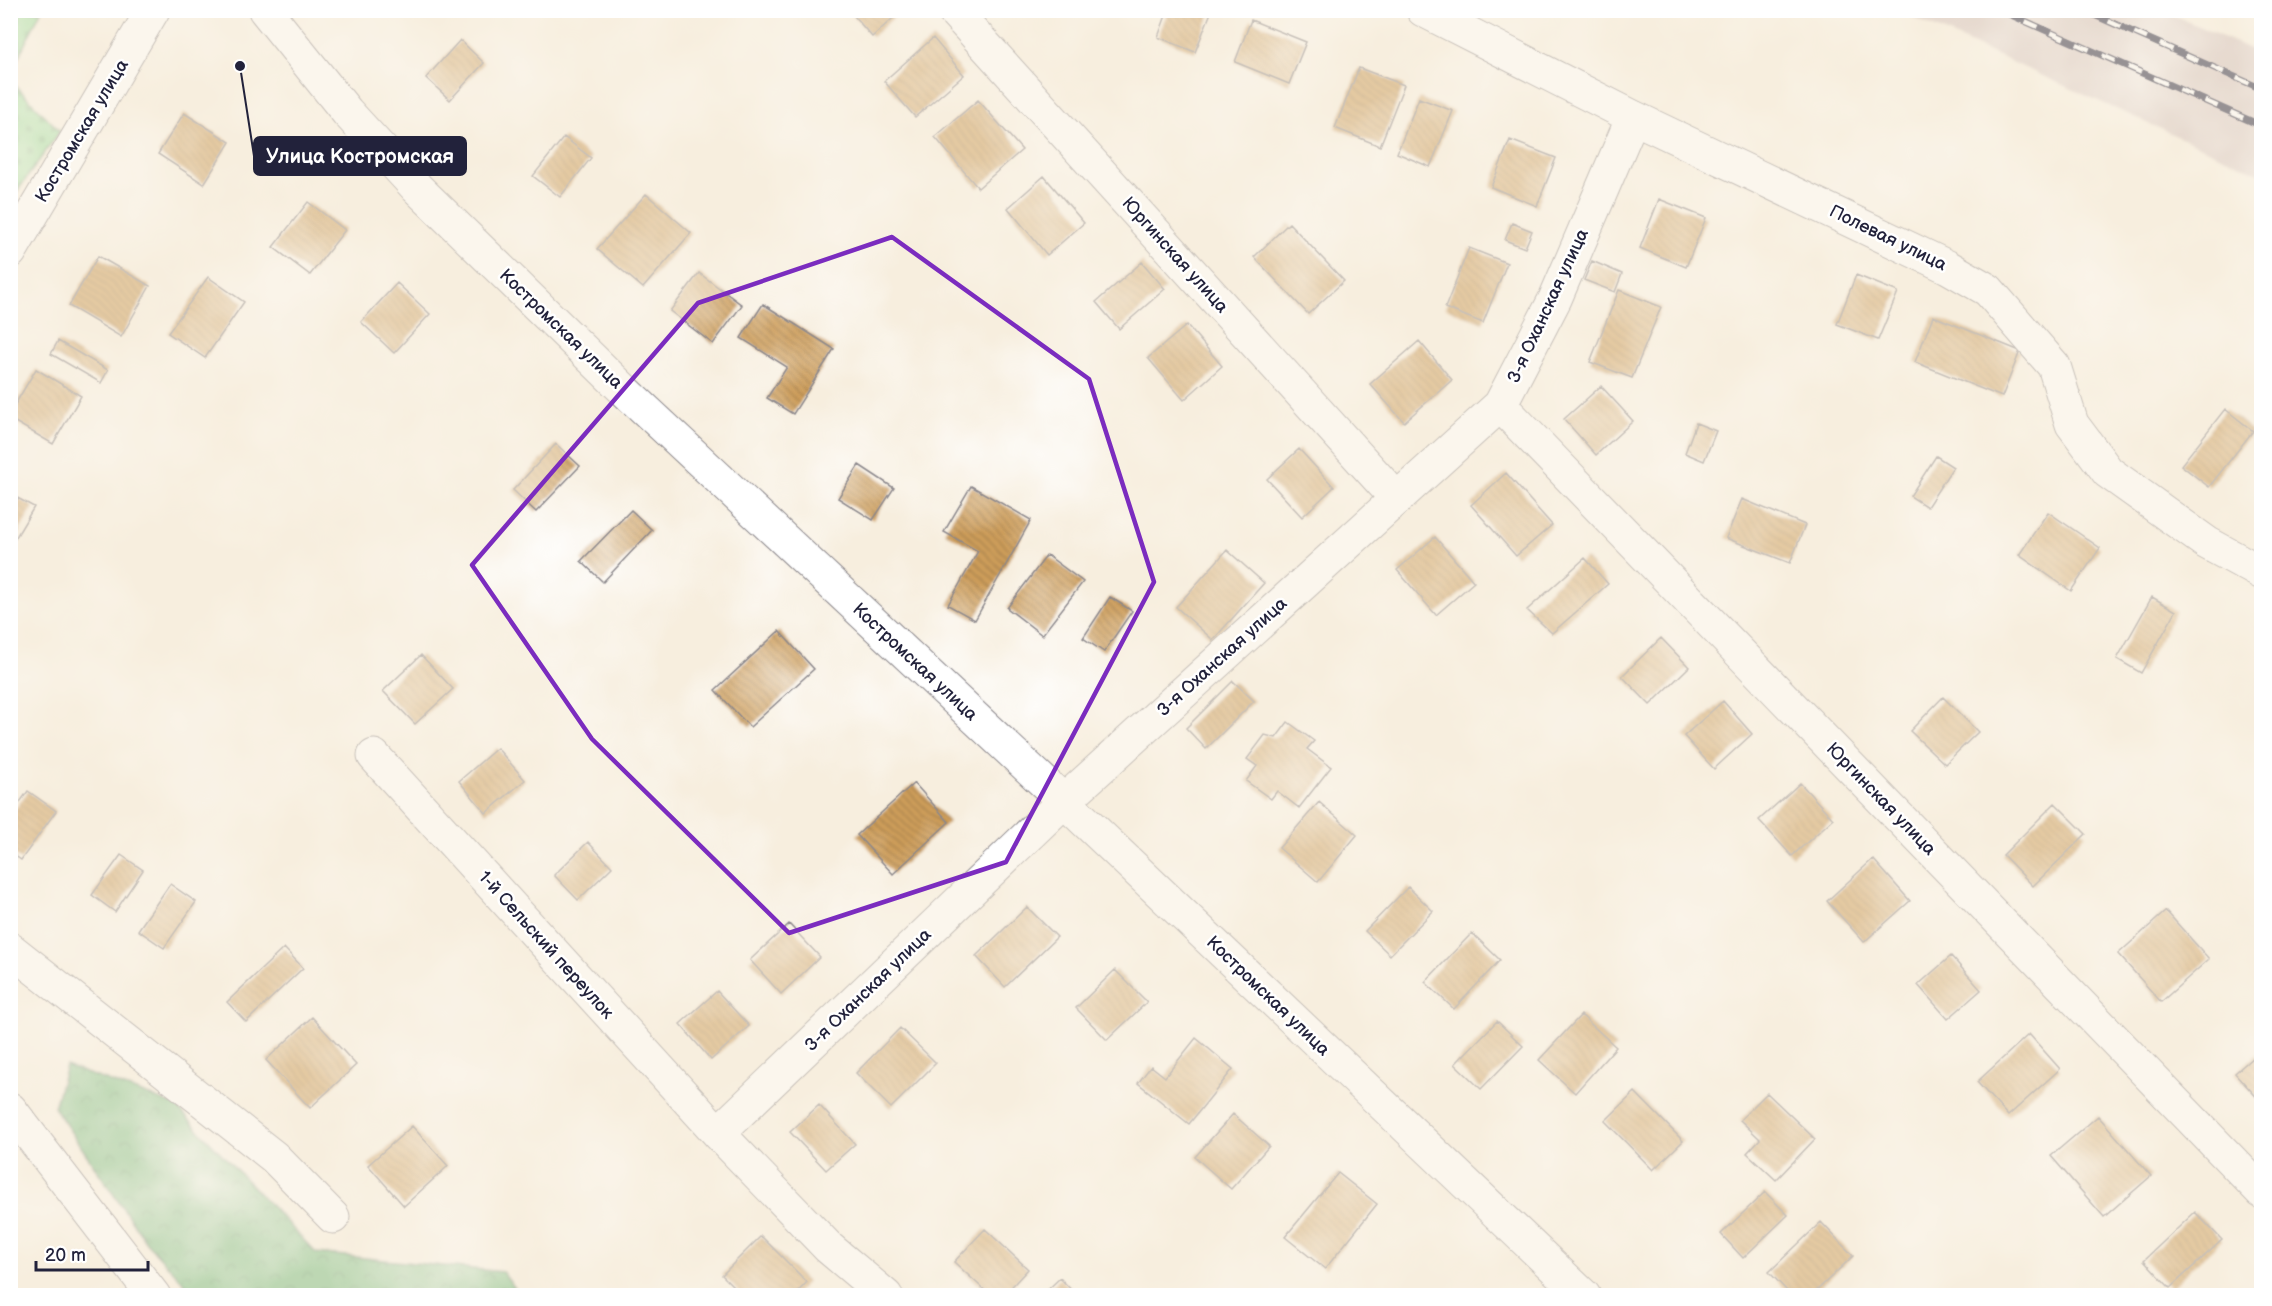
<svg xmlns="http://www.w3.org/2000/svg" width="2272" height="1306" viewBox="0 0 2272 1306" font-family="'Balsamiq Sans',sans-serif">
  <defs>
    <pattern id="forest-crowns" width="20" height="18" patternUnits="userSpaceOnUse" patternTransform="scale(1.5)"><rect width="20" height="18" fill="#76bb7f"/><path d="M2 6a3 3 0 1 1 6 0M12 15a3 3 0 1 1 6 0" fill="none" stroke="#609869"/></pattern>
    <pattern id="cemetery-stones" width="16" height="16" patternUnits="userSpaceOnUse" patternTransform="scale(1.5)"><rect width="16" height="16" fill="#93db96"/><path d="M2 7V4a2 2 0 0 1 4 0v3zM10 15v-3a2 2 0 0 1 4 0v3z" fill="#7ebc82"/></pattern>
    <pattern id="building-back-hatch" width="6" height="6" patternUnits="userSpaceOnUse" patternTransform="scale(1.5)"><rect width="6" height="6" fill="#cd9d5a"/><path d="M-1 5l2 2M0 0l6 6M5-1l2 2" fill="none" stroke="#a6804c"/></pattern>
  </defs>
  <rect width="100%" height="100%" fill="#fff"/>
  <filter id="ink" filterUnits="userSpaceOnUse"><feTurbulence type="fractalNoise" baseFrequency=".0167" numOctaves="2"/><feDisplacementMap in="SourceGraphic" scale="12" xChannelSelector="R" yChannelSelector="G"/><feConvolveMatrix kernelMatrix="1 2 1 2 8 2 1 2 1" color-interpolation-filters="sRGB"/></filter>
  <filter id="wash" filterUnits="userSpaceOnUse"><feTurbulence type="fractalNoise" baseFrequency=".008" numOctaves="4" result="noise"/><feDisplacementMap in="SourceGraphic" scale="24" xChannelSelector="R" yChannelSelector="G"/><feGaussianBlur stdDeviation="1.35" result="paint"/><feColorMatrix in="noise" values="0 0 0 0 0 0 0 0 0 0 0 0 0 0 0 0 0 1.4 0 .05"/><feComposite in="paint" operator="in"/></filter>
  <g filter="url(#wash)">
    <rect width="100%" height="100%" fill="#f7eede"/>
    <path fill="#d1c0bc" d="M 1898,11 L 2164,11 L 2261,54 L 2261,174 Z"/>
    <path fill="url(#forest-crowns)" stroke="#4c6e5d" stroke-width="1.5" d="M 66,1066 L 175,1105 L 316,1253 L 503,1272 L 520,1295 L 195,1295 L 146,1242 L 54,1107 Z"/>
    <path fill="url(#cemetery-stones)" stroke="#5a7e68" stroke-width="1.5" d="M 11,10 L 41,11 L 11,72 L 10,11 Z
      M 11,81 L 60,131 L 11,200 Z"/>
    <g id="blocks">
      <path fill="url(#building-back-hatch)" d="M 849,10 L 902,10 L 872,37 Z
        M 1168,10 L 1212,10 L 1195,52 L 1158,37 Z
        M 1251,20 L 1306,42 L 1289,84 L 1235,62 Z
        M 933,38 L 964,75 L 915,117 L 884,81 Z
        M 460,40 L 484,63 L 450,100 L 426,78 Z
        M 1359,68 L 1404,85 L 1380,146 L 1335,128 Z
        M 1419,98 L 1453,111 L 1430,167 L 1397,153 Z
        M 978,100 L 1022,150 L 978,188 L 935,137 Z
        M 184,113 L 230,142 L 204,184 L 158,154 Z
        M 564,137 L 591,158 L 560,197 L 533,176 Z
        M 1510,140 L 1556,158 L 1537,206 L 1491,187 Z
        M 1044,176 L 1084,223 L 1047,255 L 1008,208 Z
        M 646,194 L 691,233 L 643,288 L 597,249 Z
        M 1659,199 L 1706,218 L 1686,267 L 1640,248 Z
        M 308,202 L 345,230 L 310,275 L 273,247 Z
        M 1289,223 L 1344,281 L 1308,314 L 1254,257 Z
        M 1512,223 L 1532,231 L 1525,248 L 1505,240 Z
        M 1469,248 L 1507,263 L 1483,323 L 1445,308 Z
        M 98,256 L 150,286 L 121,337 L 69,306 Z
        M 1592,261 L 1622,274 L 1615,292 L 1584,280 Z
        M 1142,262 L 1165,289 L 1119,329 L 1096,302 Z
        M 699,273 L 742,305 L 713,344 L 670,311 Z
        M 1856,275 L 1898,292 L 1878,340 L 1837,324 Z
        M 208,277 L 244,302 L 205,358 L 168,333 Z
        M 397,283 L 430,314 L 394,353 L 361,322 Z
        M 1619,290 L 1661,307 L 1632,378 L 1590,362 Z
        M 763,304 L 834,349 L 793,414 L 767,398 L 787,367 L 741,338 Z
        M 1933,316 L 2020,351 L 2002,397 L 1915,362 Z
        M 1187,325 L 1222,366 L 1184,400 L 1148,358 Z
        M 58,341 L 108,370 L 101,383 L 51,354 Z
        M 1419,341 L 1452,380 L 1404,422 L 1370,384 Z
        M 36,369 L 81,396 L 53,444 L 10,419 L 10,413 Z
        M 1601,386 L 1633,421 L 1596,455 L 1564,419 Z
        M 2225,409 L 2253,431 L 2209,487 L 2181,465 Z
        M 1696,423 L 1716,431 L 1704,461 L 1685,453 Z
        M 556,444 L 580,466 L 536,512 L 513,490 Z
        M 1299,449 L 1334,487 L 1302,517 L 1267,479 Z
        M 1936,456 L 1953,467 L 1927,507 L 1910,496 Z
        M 859,465 L 894,488 L 873,520 L 838,498 Z
        M 1506,473 L 1552,525 L 1516,556 L 1471,505 Z
        M 971,486 L 1031,520 L 975,620 L 948,605 L 978,551 L 944,532 Z
        M 10,494 L 34,507 L 10,547 Z
        M 1742,499 L 1805,525 L 1790,563 L 1726,538 Z
        M 631,510 L 652,530 L 603,582 L 581,561 Z
        M 2048,512 L 2100,548 L 2071,591 L 2019,555 Z
        M 1435,537 L 1474,582 L 1436,615 L 1397,570 Z
        M 1227,550 L 1264,583 L 1213,640 L 1176,607 Z
        M 1047,555 L 1083,582 L 1042,635 L 1007,608 Z
        M 1585,558 L 1608,584 L 1552,633 L 1527,610 Z
        M 1110,597 L 1132,611 L 1104,652 L 1083,638 Z
        M 2152,597 L 2176,611 L 2141,673 L 2117,659 Z
        M 779,631 L 814,669 L 750,727 L 715,690 Z
        M 1661,638 L 1689,667 L 1650,705 L 1622,676 Z
        M 421,655 L 453,689 L 415,724 L 383,691 Z
        M 1233,681 L 1254,701 L 1206,749 L 1186,728 Z
        M 1943,697 L 1978,732 L 1945,764 L 1910,731 Z
        M 1723,701 L 1752,734 L 1714,769 L 1684,736 Z
        M 1288,722 L 1314,741 L 1307,749 L 1331,767 L 1299,808 L 1277,791 L 1271,799 L 1246,781 L 1257,766 L 1247,759 L 1265,735 L 1276,738 Z
        M 497,748 L 525,780 L 486,813 L 459,781 Z
        M 914,783 L 949,822 L 893,874 L 857,835 Z
        M 1800,783 L 1833,819 L 1792,856 L 1759,820 Z
        M 28,791 L 56,811 L 21,860 L 10,852 L 10,816 Z
        M 1319,802 L 1357,835 L 1318,882 L 1279,848 Z
        M 2055,803 L 2086,834 L 2033,886 L 2003,855 Z
        M 588,842 L 612,867 L 578,900 L 554,875 Z
        M 121,855 L 143,870 L 115,912 L 92,895 Z
        M 1873,859 L 1910,901 L 1864,942 L 1827,901 Z
        M 170,884 L 196,902 L 164,948 L 138,930 Z
        M 1408,887 L 1433,911 L 1390,955 L 1365,931 Z
        M 1027,907 L 1057,937 L 1005,987 L 976,956 Z
        M 2166,911 L 2209,959 L 2161,1002 L 2118,954 Z
        M 789,924 L 820,957 L 781,994 L 750,960 Z
        M 1472,933 L 1500,960 L 1454,1009 L 1425,982 Z
        M 284,948 L 303,968 L 246,1022 L 227,1002 Z
        M 1951,956 L 1981,990 L 1948,1019 L 1918,985 Z
        M 1115,970 L 1147,1002 L 1107,1040 L 1076,1008 Z
        M 717,991 L 749,1026 L 711,1060 L 680,1024 Z
        M 1581,1015 L 1616,1047 L 1575,1093 L 1539,1060 Z
        M 312,1017 L 356,1065 L 310,1108 L 266,1060 Z
        M 1497,1021 L 1523,1046 L 1481,1089 L 1455,1064 Z
        M 900,1028 L 936,1063 L 891,1108 L 856,1073 Z
        M 2029,1034 L 2060,1069 L 2008,1116 L 1977,1082 Z
        M 1196,1038 L 1233,1069 L 1189,1124 L 1138,1083 L 1151,1066 L 1165,1077 Z
        M 2262,1049 L 2262,1103 L 2235,1073 Z
        M 1635,1092 L 1683,1141 L 1653,1170 L 1605,1121 Z
        M 1767,1093 L 1815,1139 L 1776,1180 L 1747,1153 L 1760,1139 L 1740,1120 Z
        M 819,1105 L 855,1144 L 826,1170 L 790,1132 Z
        M 1233,1114 L 1269,1146 L 1231,1189 L 1195,1157 Z
        M 2098,1116 L 2151,1176 L 2104,1217 L 2051,1156 Z
        M 412,1126 L 448,1166 L 404,1206 L 368,1165 Z
        M 1338,1173 L 1377,1204 L 1325,1269 L 1285,1237 Z
        M 1765,1192 L 1788,1215 L 1743,1258 L 1721,1234 Z
        M 2195,1212 L 2222,1240 L 2170,1288 L 2144,1260 Z
        M 1821,1222 L 1853,1256 L 1811,1296 L 1792,1296 L 1769,1272 Z
        M 985,1229 L 1028,1269 L 1003,1296 L 991,1296 L 954,1262 Z
        M 761,1236 L 807,1282 L 794,1296 L 743,1296 L 722,1275 Z
        M 1060,1278 L 1077,1296 L 1041,1296 Z"/>
    </g>
  </g>
  <g filter="url(#ink)">
    <use href="#blocks" fill-opacity="0" stroke="#8c888c" stroke-width="1.5"/>
    <g fill="none" stroke-linecap="round" stroke-linejoin="round">
      <defs>
        <path id="minor" d="M 265,10 L 347,112 L 417,188 L 621,387 L 1064,801 L 1584,1296
          M 953,10 L 1397,499
          M 1423,10 L 1633,117 L 1948,267 L 1988,290 L 2054,366 L 2072,424 L 2108,472 L 2207,543 L 2262,573
          M 10,252 L 153,10
          M 1500,405 L 2262,1192
          M 374,756 L 718,1133 L 829,1248 L 886,1296
          M 10,949 L 274,1157 L 333,1217
          M 10,1109 L 154,1296
          M 718,1133 L 1064,801 L 1500,405 L 1555,299 L 1633,117"/>
      </defs>
      <use href="#minor" stroke="#8c888c" stroke-width="35"/>
      <use href="#minor" stroke="#fff" stroke-width="33"/>
      <defs>
        <path id="rail" d="M 2000,10 L 2262,126
          M 2083,10 L 2262,89"/>
      </defs>
      <use href="#rail" stroke="#22223b" stroke-width="7"/>
      <use href="#rail" stroke="#fff" stroke-width="4.5" stroke-dasharray="14" stroke-linecap="butt"/>
    </g>
  </g>
  <path d="M0 0H2272V1306H0ZM 892,237 L 1089,379 L 1154,582 L 1006,862 L 789,933 L 592,739 L 472,565 L 698,303 Z" fill="#f7eede" fill-opacity=".55" fill-rule="evenodd"/>
  <path fill="none" stroke="#7b2cbf" stroke-width="4.5" stroke-linejoin="round" d="M 892,237 L 1089,379 L 1154,582 L 1006,862 L 789,933 L 592,739 L 472,565 L 698,303 Z"/>
  <g text-anchor="middle" dominant-baseline="central" stroke-width="5" stroke-linejoin="round" paint-order="stroke">
    <g font-size="18" fill="#22223b" stroke="#fff">
      <text transform="translate(82 131) rotate(-59)">Костромская улица</text>
      <text transform="translate(1888 238) rotate(26)">Полевая улица</text>
      <text transform="translate(1175 255) rotate(48)">Юргинская улица</text>
      <text transform="translate(1548 306) rotate(-65)">3-я Оханская улица</text>
      <text transform="translate(561 329) rotate(44)">Костромская улица</text>
      <text transform="translate(1222 657) rotate(-42)">3-я Оханская улица</text>
      <text transform="translate(915 662) rotate(43)">Костромская улица</text>
      <text transform="translate(1881 799) rotate(46)">Юргинская улица</text>
      <text transform="translate(546 945) rotate(48)">1-й Сельский переулок</text>
      <text transform="translate(868 990) rotate(-44)">3-я Оханская улица</text>
      <text transform="translate(1268 996) rotate(44)">Костромская улица</text>
    </g>
  </g>
  <path fill="none" stroke="#22223b" stroke-width="2" d="M240 66L254 156"/>
  <circle fill="#22223b" stroke="#fff" stroke-width="2" cx="240" cy="66" r="6"/>
  <rect fill="#22223b" stroke="#22223b" stroke-width="2" x="254" y="137" width="212" height="38" rx="6"/>
  <g font-size="20" text-anchor="middle" font-weight="bold" fill="#fff">
    <text x="360" y="163">Улица Костромская</text>
  </g>
  <rect width="2272" height="1306" fill="none" stroke="#fff" stroke-width="36"/>
  <path d="M36 1261v9h112v-9" fill="none" stroke="#22223b" stroke-width="3"/>
  <text x="45" y="1261" font-size="18" fill="#22223b" stroke="#ffffff" stroke-width="4.5" paint-order="stroke">20 m</text>
</svg>
